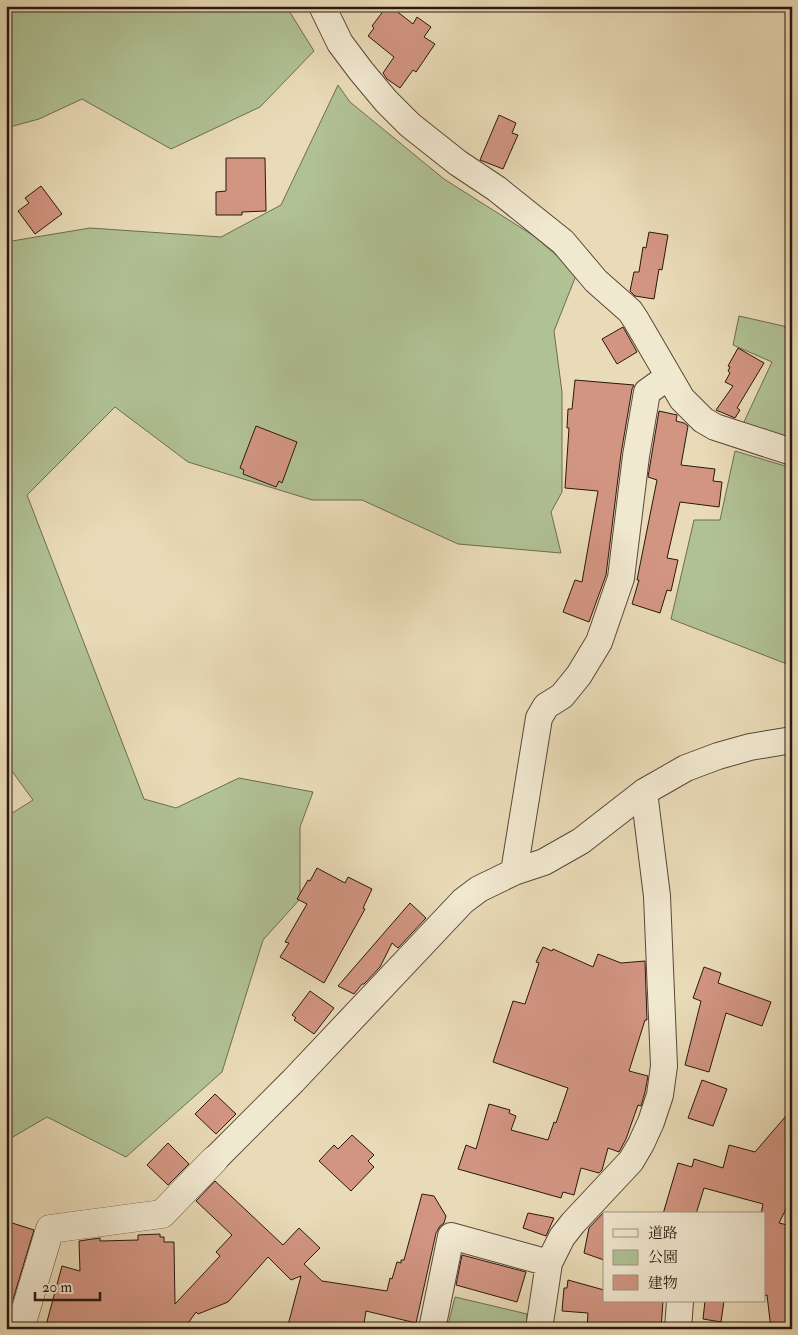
<svg xmlns="http://www.w3.org/2000/svg" width="798" height="1335" viewBox="0 0 798 1335" font-family="'IM FELL Double Pica','Noto Serif JP',serif">
  <rect width="100%" height="100%" fill="#e9dbb7"/>
  <filter id="stains"><feTurbulence type="fractalNoise" baseFrequency=".004" numOctaves="4"/><feColorMatrix values="0 0 0 0 .2 0 0 0 0 .09 0 0 0 0 .02 0 0 0 .5 -.17"/></filter>
  <radialGradient id="worn" r=".72"><stop offset=".6" stop-color="#630" stop-opacity="0"/><stop offset="1" stop-color="#630" stop-opacity=".3"/></radialGradient>
  <path fill="#b0c194" stroke="#6e6c52" d="M 6,6 L 286,6 L 314,51 L 260,107 L 171,149 L 82,99 L 39,119 L 6,128 Z
    M 338,85 L 350,102 L 444,179 L 534,236 L 577,273 L 554,331 L 562,392 L 562,492 L 551,512 L 561,553 L 458,544 L 362,500 L 312,500 L 188,462 L 115,407 L 27,495 L 144,799 L 176,808 L 239,778 L 313,792 L 300,827 L 300,899 L 263,940 L 222,1072 L 126,1157 L 47,1117 L 6,1141 L 6,817 L 33,800 L 6,763 L 6,335 L 11,330 L 6,295 L 6,242 L 90,228 L 221,237 L 281,205 Z
    M 739,316 L 792,328 L 792,438 L 743,424 L 772,362 L 733,345 Z
    M 735,451 L 792,468 L 792,666 L 671,619 L 694,520 L 720,520 Z
    M 455,1297 L 527,1314 L 526,1329 L 447,1329 Z"/>
  <path fill="#d29582" stroke="#2b170f" d="M 387,6 L 390,6 L 413,24 L 417,17 L 431,27 L 424,37 L 435,44 L 416,72 L 413,70 L 400,88 L 387,79 L 383,73 L 394,57 L 368,36 L 374,28 L 372,26 Z
    M 499,115 L 516,123 L 512,133 L 518,135 L 503,169 L 480,160 Z
    M 226,158 L 265,158 L 266,211 L 242,212 L 242,215 L 216,215 L 216,192 L 226,191 Z
    M 41,186 L 62,214 L 35,234 L 18,211 L 29,203 L 25,198 Z
    M 649,232 L 668,235 L 662,270 L 659,269 L 654,299 L 635,296 L 630,291 L 634,272 L 639,272 L 643,247 L 646,248 Z
    M 623,327 L 637,352 L 617,364 L 602,339 Z
    M 738,348 L 764,363 L 737,408 L 740,410 L 735,418 L 716,410 L 733,386 L 725,382 L 730,373 L 728,371 L 730,367 L 728,366 Z
    M 575,380 L 634,385 L 632,389 L 621,454 L 606,575 L 589,622 L 563,612 L 575,580 L 582,582 L 598,491 L 565,488 L 569,428 L 567,428 L 568,409 L 572,409 Z
    M 659,411 L 677,415 L 676,421 L 684,423 L 688,426 L 681,465 L 715,469 L 713,481 L 722,482 L 719,507 L 680,502 L 667,558 L 678,560 L 671,591 L 667,590 L 660,613 L 632,604 L 639,580 L 637,580 L 657,480 L 648,477 Z
    M 256,426 L 297,442 L 282,483 L 279,481 L 276,487 L 243,474 L 244,470 L 240,468 Z
    M 317,868 L 345,883 L 348,877 L 372,889 L 363,908 L 365,909 L 324,983 L 280,957 L 289,943 L 285,942 L 307,904 L 297,899 L 308,880 L 310,881 Z
    M 410,903 L 426,918 L 398,948 L 392,943 L 380,967 L 364,984 L 362,984 L 354,994 L 338,986 Z
    M 543,947 L 552,951 L 553,949 L 593,967 L 598,954 L 621,963 L 645,961 L 647,1020 L 645,1020 L 629,1071 L 648,1076 L 645,1092 L 641,1106 L 638,1105 L 626,1139 L 619,1152 L 608,1148 L 602,1170 L 599,1173 L 581,1168 L 574,1195 L 563,1192 L 561,1198 L 458,1169 L 466,1145 L 476,1149 L 489,1104 L 510,1110 L 509,1113 L 516,1116 L 511,1130 L 548,1140 L 554,1122 L 556,1123 L 568,1088 L 493,1062 L 513,1001 L 525,1004 L 539,963 L 536,962 Z
    M 704,967 L 721,973 L 718,983 L 771,1002 L 762,1026 L 726,1013 L 709,1072 L 685,1065 L 701,1001 L 693,998 Z
    M 310,991 L 334,1008 L 314,1034 L 294,1020 L 296,1018 L 292,1015 Z
    M 702,1080 L 727,1089 L 713,1126 L 688,1118 Z
    M 215,1094 L 236,1114 L 216,1134 L 195,1114 Z
    M 792,1109 L 792,1197 L 779,1223 L 792,1226 L 789,1242 L 792,1268 L 792,1329 L 771,1329 L 767,1295 L 764,1296 L 764,1214 L 761,1214 L 763,1204 L 704,1188 L 696,1214 L 663,1214 L 678,1163 L 692,1167 L 694,1159 L 723,1168 L 729,1145 L 755,1152 Z
    M 352,1135 L 374,1155 L 368,1161 L 374,1167 L 351,1191 L 319,1161 L 334,1145 L 338,1149 Z
    M 168,1143 L 189,1164 L 168,1185 L 147,1165 Z
    M 215,1181 L 283,1245 L 299,1228 L 320,1248 L 304,1264 L 322,1281 L 387,1291 L 390,1278 L 392,1279 L 397,1262 L 401,1263 L 401,1260 L 404,1260 L 422,1194 L 434,1196 L 446,1216 L 444,1223 L 440,1226 L 436,1233 L 416,1323 L 366,1311 L 363,1329 L 287,1329 L 301,1276 L 291,1280 L 268,1257 L 228,1302 L 198,1314 L 196,1312 L 184,1329 L 45,1329 L 62,1266 L 80,1271 L 79,1241 L 100,1238 L 100,1241 L 138,1240 L 138,1235 L 160,1234 L 160,1237 L 164,1237 L 164,1242 L 174,1242 L 175,1304 L 220,1256 L 216,1252 L 232,1235 L 196,1201 Z
    M 604,1212 L 604,1260 L 584,1253 L 589,1228 Z
    M 528,1213 L 554,1218 L 546,1236 L 523,1228 Z
    M 6,1221 L 34,1230 L 11,1306 L 6,1305 Z
    M 462,1255 L 526,1272 L 517,1302 L 456,1285 Z
    M 568,1280 L 604,1290 L 604,1301 L 663,1301 L 661,1329 L 587,1329 L 588,1313 L 562,1311 L 564,1288 L 567,1288 Z
    M 705,1301 L 724,1301 L 721,1322 L 703,1319 Z"/>
  <g fill="none" stroke-linecap="round" stroke-linejoin="round">
    <defs>
      <path id="minor" d="M 322,6 L 340,43 L 361,71 L 386,101 L 410,125 L 458,163 L 497,189 L 563,242 L 596,281 L 630,311 L 636,320 L 682,399 L 703,420 L 715,427 L 792,452
        M 514,872 L 539,718 L 546,706 L 562,696 L 579,675 L 599,642 L 621,578 L 636,456 L 647,392 L 668,377
        M 214,1160 L 293,1081 L 463,901 L 479,889 L 514,872 L 544,862 L 581,841 L 644,792 L 686,768 L 718,756 L 750,747 L 792,740
        M 432,1329 L 451,1236 L 549,1263
        M 539,1329 L 549,1263 L 562,1237 L 573,1223 L 631,1161 L 641,1144 L 651,1122 L 660,1095 L 664,1066 L 657,896 L 644,792
        M 678,1329 L 680,1301"/>
      <path id="tertiary" d="M 20,1329 L 50,1229 L 162,1214 L 214,1160"/>
    </defs>
    <use href="#minor" stroke="#5a4839" stroke-width="28"/>
    <use href="#tertiary" stroke="#5a4839" stroke-width="29"/>
    <use href="#minor" stroke="#f1e8d0" stroke-width="26"/>
    <use href="#tertiary" stroke="#f1e8d0" stroke-width="28"/>
  </g>
  <rect width="798" height="1335" fill="none" stroke="#e9dbb7" stroke-width="25"/>
  <rect x="8" y="8" width="783" height="1320" fill="none" stroke="#2b170f" stroke-width="2.5"/>
  <rect x="12" y="12" width="773" height="1310" fill="none" stroke="#2b170f"/>
  <rect x="603" y="1212" width="162" height="90" fill="#f1e8d0" stroke="#a29483"/>
  <rect x="613" y="1229" width="25" height="8" fill="#f1e8d0" stroke="#a29483"/>
  <text x="648" y="1238" font-size="15" fill="#2b170f">道路</text>
  <rect x="613" y="1250" width="25" height="15" fill="#b0c194" stroke="#a29483"/>
  <text x="648" y="1262" font-size="15" fill="#2b170f">公園</text>
  <rect x="613" y="1275" width="25" height="15" fill="#d29582" stroke="#a29483"/>
  <text x="648" y="1288" font-size="15" fill="#2b170f">建物</text>
  <path d="M35 1292v8h65v-8" fill="none" stroke="#2b170f" stroke-width="2.5"/>
  <text x="42" y="1292" font-size="15" fill="#2b170f" stroke="#f1e8d0" stroke-width="4" paint-order="stroke">20 m</text>
  <rect width="100%" height="100%" filter="url(#stains)"/>
  <rect width="100%" height="100%" fill="url(#worn)"/>
</svg>
